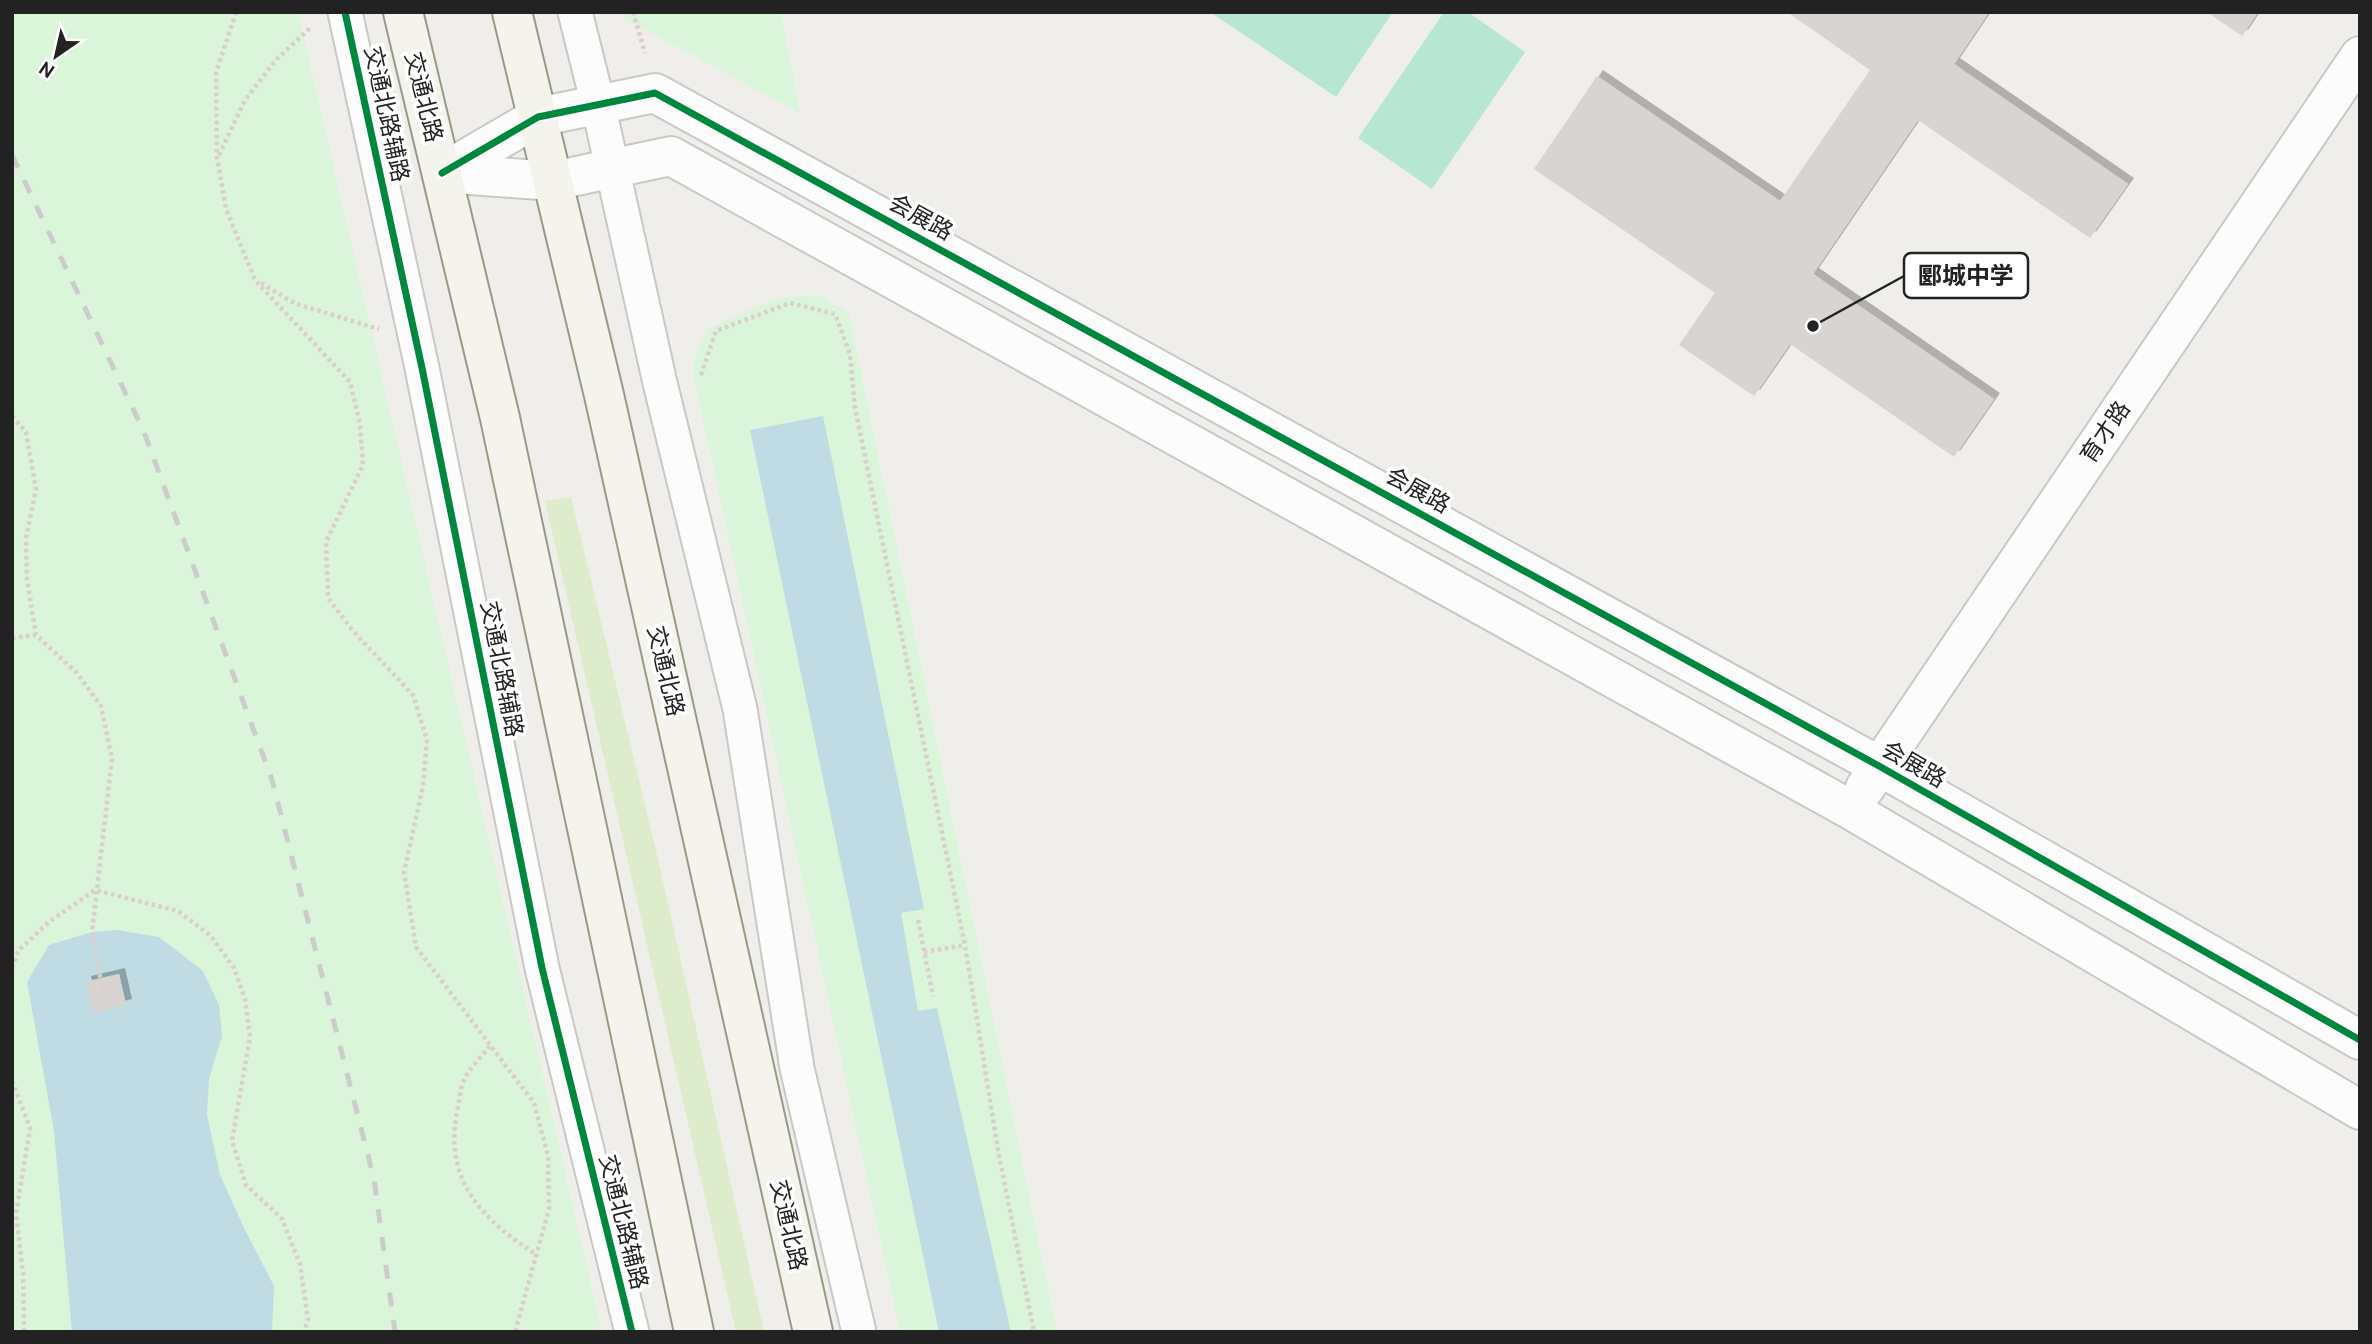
<svg xmlns="http://www.w3.org/2000/svg" width="2372" height="1344" viewBox="0 0 2372 1344" font-family="Cabin,'Noto Sans SC',sans-serif">
  <defs>
    <filter id="shadow"><feDropShadow dx="6" dy="-6" stdDeviation="0" flood-color="#0004"/></filter>
  </defs>
  <rect width="100%" height="100%" fill="#f0eeeb"/>
  <path fill="#ddeccb" d="M 571,497 L 661,872 L 764,1332 L 736,1332 L 545,501 Z"/>
  <path fill="#daf5da" d="M 12,12 L 298,12 L 602,1332 L 12,1332 Z
    M 622,12 L 781,12 L 800,113 L 625,19 Z
    M 819,295 L 849,313 L 1057,1332 L 900,1332 L 693,374 L 695,357 L 709,328 L 777,298 Z"/>
  <path fill="#b7e6d2" d="M 1210,12 L 1393,12 L 1336,97 Z
    M 1444,12 L 1468,12 L 1525,52 L 1432,189 L 1358,138 Z"/>
  <path fill="#bfdbe3" d="M 823,416 L 924,909 L 901,913 L 918,1011 L 937,1008 L 1011,1332 L 939,1332 L 750,430 Z
    M 117,930 L 159,937 L 203,971 L 219,1005 L 222,1036 L 209,1079 L 207,1115 L 220,1175 L 245,1230 L 274,1286 L 272,1332 L 72,1332 L 54,1131 L 27,982 L 49,945 L 92,932 Z"/>
  <path fill="#d7d4d2" filter="url(#shadow)" d="M 1787,12 L 1989,12 L 1954,64 L 2128,184 L 2090,238 L 1918,120 L 1813,274 L 1994,399 L 1954,457 L 1790,344 L 1754,396 L 1679,345 L 1715,293 L 1534,169 L 1597,76 L 1780,201 L 1870,70 Z
    M 2207,12 L 2258,12 L 2242,36 Z
    M 119,974 L 126,1005 L 93,1013 L 85,982 Z"/>
  <g fill="none" stroke-linecap="round" stroke-linejoin="round">
    <defs>
      <path id="minor" d="M 345,12 L 422,368 L 542,968 L 632,1332
        M 575,12 L 598,104 L 660,383 L 740,709 L 797,1068 L 859,1332"/>
      <path id="tertiary" d="M 442,173 L 538,117 L 655,93 L 1879,766 L 2360,1040
        M 442,173 L 553,181 L 671,156 L 1851,810 L 2360,1110
        M 1865,788 L 2360,56"/>
      <path id="secondary" d="M 403,12 L 500,418 L 694,1332
        M 512,12 L 604,395 L 813,1332"/>
    </defs>
    <use href="#minor" stroke="#c9c8c7" stroke-width="37"/>
    <use href="#tertiary" stroke="#c9c8c7" stroke-width="42"/>
    <use href="#secondary" stroke="#999a82" stroke-width="42"/>
    <path stroke="#dccecd" stroke-width="4.5" stroke-dasharray="3.5 3.5" stroke-linecap="butt" d="M 236,12 L 216,73 L 217,157 L 226,209 L 255,280 L 350,382 L 360,424 L 363,465 L 326,542 L 328,598 L 353,631 L 413,695 L 427,740 L 423,786 L 404,872 L 416,947 L 534,1103 L 548,1156 L 549,1209 L 515,1332
      M 633,12 L 645,53
      M 219,155 L 245,100 L 277,59 L 311,27
      M 261,283 L 296,304 L 379,329
      M 701,375 L 716,331 L 790,303 L 835,314 L 850,354 L 855,408 L 965,945 L 998,1150 L 1034,1332
      M 12,416 L 26,432 L 36,489 L 26,538 L 27,579 L 36,635
      M 12,638 L 36,635 L 77,673 L 101,706 L 112,759 L 92,932 L 103,992
      M 918,920 L 933,996
      M 924,952 L 965,945
      M 12,968 L 18,951 L 49,922 L 95,890 L 178,911 L 211,936 L 234,968 L 245,999 L 250,1037 L 232,1141 L 246,1185 L 282,1219 L 300,1264 L 308,1320 L 304,1332
      M 490,1046 C 482,1056 469,1068 464,1080 C 460,1088 460,1098 458,1107 C 442,1179 480,1218 537,1255
      M 12,1081 L 30,1128 L 16,1214 L 23,1273 L 24,1332"/>
    <use href="#minor" stroke="#fdfcfc" stroke-width="33"/>
    <use href="#tertiary" stroke="#fdfcfc" stroke-width="38"/>
    <use href="#secondary" stroke="#f4f4ed" stroke-width="38"/>
    <path stroke="#ccc" stroke-width="5" stroke-dasharray="14 14" stroke-linecap="butt" d="M 12,155 L 144,432 L 272,780 L 374,1179 L 395,1332"/>
    <defs>
      <path id="cycleway" d="M 345,12 L 422,368 L 542,968 L 632,1332
        M 442,173 L 538,117 L 655,93 L 1879,766 L 2360,1040"/>
    </defs>
    <use href="#cycleway" stroke="#fff" stroke-width="11"/>
    <use href="#cycleway" stroke="#00873e" stroke-width="7"/>
  </g>
  <g text-anchor="middle" dominant-baseline="central" stroke-width="7" stroke-linejoin="round" paint-order="stroke">
    <g font-size="23" fill="#222" stroke="#fff">
      <text transform="translate(424 97) rotate(76)">交通北路</text>
      <text transform="translate(387 114) rotate(78)">交通北路辅路</text>
      <text transform="translate(921 217) rotate(29)">会展路</text>
      <text transform="translate(2105 432) rotate(-56)">育才路</text>
      <text transform="translate(1418 490) rotate(29)">会展路</text>
      <text transform="translate(502 669) rotate(79)">交通北路辅路</text>
      <text transform="translate(666 671) rotate(77)">交通北路</text>
      <text transform="translate(1914 764) rotate(30)">会展路</text>
      <text transform="translate(624 1222) rotate(76)">交通北路辅路</text>
      <text transform="translate(789 1225) rotate(77)">交通北路</text>
    </g>
  </g>
  <path fill="none" stroke="#222" stroke-width="2.5" d="M1813 326L1904 276"/>
  <circle fill="#222" stroke="#fff" stroke-width="2.5" cx="1813" cy="326" r="7"/>
  <rect fill="#fff" stroke="#222" stroke-width="2.5" x="1904" y="253" width="124" height="45" rx="7"/>
  <g font-size="24" text-anchor="middle" font-weight="bold" fill="#222">
    <text x="1966" y="284">郾城中学</text>
  </g>
  <rect width="2372" height="1344" fill="none" stroke="#222222" stroke-width="28"/>
  <g transform="translate(56 56) rotate(214)" stroke="#ffffff" stroke-width="5" paint-order="stroke">
  <path d="M0-5L12 26L0 18L-12 26Z" fill="#222222"/>
  <text y="-10" font-size="19" font-weight="bold" text-anchor="middle" fill="#222222">N</text>
  </g>
</svg>
